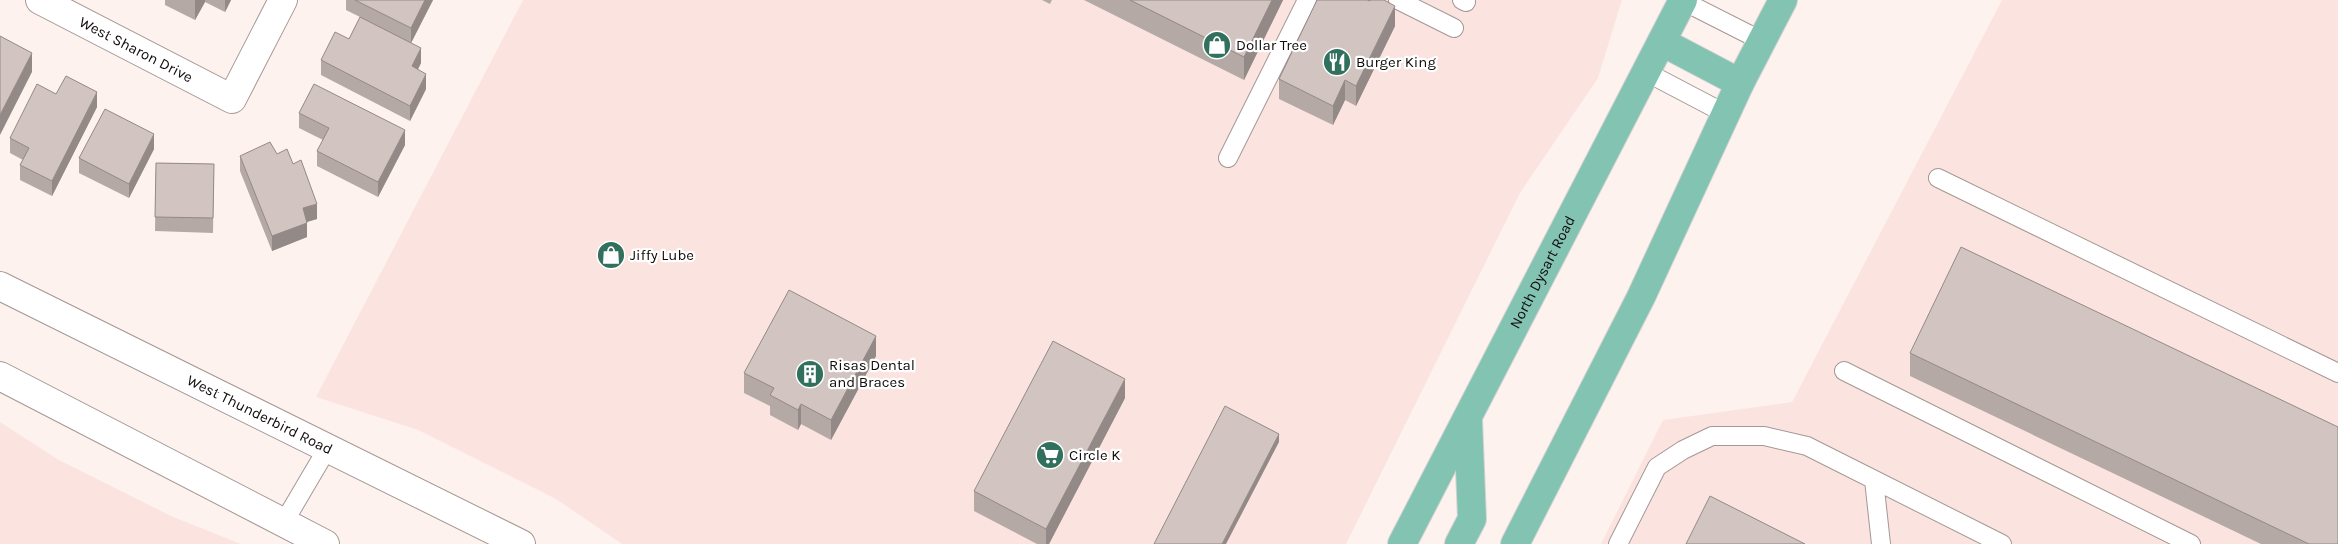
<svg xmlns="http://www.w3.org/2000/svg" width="2338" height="544" viewBox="0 0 2338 544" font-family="Karla,sans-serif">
  <rect width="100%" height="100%" fill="#fef2ef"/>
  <path fill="#fbe4df" d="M 523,0 L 1622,0 L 1598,78 L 1520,193 L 1346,544 L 622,544 L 556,499 L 418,430 L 316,397 Z
    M 2002,0 L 2338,0 L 2338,544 L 1601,544 L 1663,420 L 1792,402 Z
    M 0,422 L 59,460 L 171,516 L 241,544 L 0,544 Z"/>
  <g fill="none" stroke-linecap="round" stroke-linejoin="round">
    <defs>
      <path id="lane" d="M 1398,0 L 1454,28
        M 1462,0 L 1466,2
        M 1683,1 L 1762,41
        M 1646,72 L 1726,114
        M 1228,158 L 1307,0
        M 1938,178 L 2338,373
        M 1844,371 L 2191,544
        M 1874,480 L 1881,544
        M 284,522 L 327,449
        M 1618,544 L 1657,467 L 1683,450 L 1712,436 L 1764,436 L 1807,446 L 2002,544"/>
      <g id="street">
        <path id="s1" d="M 40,0 L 232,99 L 283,0"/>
      </g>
      <g id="secondary">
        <path id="s2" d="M 0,286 L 521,544"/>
        <path d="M 0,376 L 325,544"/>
      </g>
      <g id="primary">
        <path d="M 1662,42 L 1740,83"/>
        <path id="s3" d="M 1402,544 L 1683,0"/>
        <path d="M 1459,544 L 1472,519 L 1468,419"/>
        <path d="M 1515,544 L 1641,297 L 1740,83 L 1783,0"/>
      </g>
    </defs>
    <use href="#lane" stroke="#a49794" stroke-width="20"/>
    <use href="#street" stroke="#a49794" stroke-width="30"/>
    <use href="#secondary" stroke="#a49794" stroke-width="30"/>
    <use href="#primary" stroke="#d4d3d3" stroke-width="30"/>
    <use href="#lane" stroke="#fff" stroke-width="18"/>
    <use href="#street" stroke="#fff" stroke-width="28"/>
    <use href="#secondary" stroke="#fff" stroke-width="28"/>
    <use href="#primary" stroke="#83c3b2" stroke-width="28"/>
  </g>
  <path fill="#b5a9a6" d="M 165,0 L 231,0 L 225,12 L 205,2 L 195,20 L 165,5 Z
    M 346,0 L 433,0 L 411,43 L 421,63 L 418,69 L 426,89 L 410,121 L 321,75 L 321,60 L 349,39 L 360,17 L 346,10 Z
    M 1042,0 L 1052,0 L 1050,4 Z
    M 1084,0 L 1283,0 L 1244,80 Z
    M 1395,26 L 1356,106 L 1345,100 L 1333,125 L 1279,99 L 1279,79 Z
    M 56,94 L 97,107 L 52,196 L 20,180 L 20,165 L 23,160 L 10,153 L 10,138 Z
    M 299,113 L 405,145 L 378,197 L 317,166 L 317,151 L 323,140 L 299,128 Z
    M 154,149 L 129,198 L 79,173 L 79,158 Z
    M 277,154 L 293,164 L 317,219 L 307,222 L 307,237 L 272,251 L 240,171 L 240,156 Z
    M 156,163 L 214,164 L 213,233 L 155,231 Z
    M 1910,353 L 2338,544 L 2261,544 L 1910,376 Z
    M 876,356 L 831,440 L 801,424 L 798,430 L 770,415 L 770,406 L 744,393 L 744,373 Z
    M 1125,398 L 1049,544 L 1037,544 L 974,511 L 974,491 Z"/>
  <path fill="#938987" d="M 195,0 L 205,0 L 205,2 L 195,20 Z
    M 225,0 L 231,0 L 225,12 Z
    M 425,0 L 433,0 L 411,43 L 411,28 Z
    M 1272,0 L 1283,0 L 1244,80 L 1244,57 Z
    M 1395,6 L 1395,26 L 1356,106 L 1356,86 Z
    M 421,48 L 421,63 L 412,81 L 412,66 Z
    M 32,53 L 32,72 L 0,135 L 0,115 Z
    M 426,74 L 426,89 L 410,121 L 410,106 Z
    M 1345,80 L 1345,100 L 1333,125 L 1333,106 Z
    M 97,92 L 97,107 L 52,196 L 52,181 Z
    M 405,130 L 405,145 L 378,197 L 378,182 Z
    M 154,134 L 154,149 L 129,198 L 129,184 Z
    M 317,204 L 317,219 L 303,223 L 303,208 Z
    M 307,223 L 307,237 L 272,251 L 272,236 Z
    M 876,336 L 876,356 L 831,440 L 831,420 Z
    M 1125,379 L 1125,398 L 1049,544 L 1046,544 L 1046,529 Z
    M 801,404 L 801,424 L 798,430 L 798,410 Z
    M 1279,434 L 1279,442 L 1226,544 L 1222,544 Z"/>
  <path fill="#d2c4c1" stroke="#938987" d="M 355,0 L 425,0 L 411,28 Z
    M 1130,0 L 1272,0 L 1244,57 Z
    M 1317,0 L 1367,0 L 1370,1 L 1370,0 L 1384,0 L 1395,6 L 1356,86 L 1345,80 L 1333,106 L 1279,79 Z
    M 360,17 L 421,48 L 412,66 L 426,74 L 410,106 L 321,60 L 335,32 L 349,39 Z
    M 0,36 L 32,53 L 0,115 Z
    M 66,76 L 97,92 L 52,181 L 20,165 L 29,148 L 10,138 L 37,84 L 56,94 Z
    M 314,84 L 405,130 L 378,182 L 317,151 L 329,128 L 299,113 Z
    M 105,109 L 154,134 L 129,184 L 79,158 Z
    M 270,142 L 277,154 L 287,149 L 293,164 L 301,160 L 317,204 L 303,208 L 307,223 L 272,236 L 240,156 Z
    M 156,163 L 214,164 L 213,218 L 155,217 Z
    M 1961,247 L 2338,427 L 2338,544 L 2309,544 L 1910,353 Z
    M 789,290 L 876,336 L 831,420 L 801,404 L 798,410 L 770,395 L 774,388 L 744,373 Z
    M 1053,341 L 1125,379 L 1046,529 L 974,491 Z
    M 1225,406 L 1279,434 L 1222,544 L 1154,544 Z
    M 1710,496 L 1805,544 L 1686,544 Z"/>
  <defs>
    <symbol id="shop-disc" viewBox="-11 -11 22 22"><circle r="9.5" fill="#31705d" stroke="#fff"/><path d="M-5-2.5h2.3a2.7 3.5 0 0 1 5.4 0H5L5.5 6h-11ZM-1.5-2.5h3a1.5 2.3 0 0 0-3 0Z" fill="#fff"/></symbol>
    <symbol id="restaurant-disc" viewBox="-11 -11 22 22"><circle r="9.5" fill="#31705d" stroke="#fff"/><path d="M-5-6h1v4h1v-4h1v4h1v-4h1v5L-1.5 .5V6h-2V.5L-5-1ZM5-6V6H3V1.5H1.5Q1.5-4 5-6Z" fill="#fff"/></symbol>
    <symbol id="building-disc" viewBox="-11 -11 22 22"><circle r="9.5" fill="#31705d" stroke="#fff"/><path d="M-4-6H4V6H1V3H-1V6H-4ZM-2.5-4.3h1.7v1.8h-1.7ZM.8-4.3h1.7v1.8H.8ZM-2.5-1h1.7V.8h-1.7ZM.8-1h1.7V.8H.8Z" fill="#fff"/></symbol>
    <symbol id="supermarket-disc" viewBox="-11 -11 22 22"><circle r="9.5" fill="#31705d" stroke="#fff"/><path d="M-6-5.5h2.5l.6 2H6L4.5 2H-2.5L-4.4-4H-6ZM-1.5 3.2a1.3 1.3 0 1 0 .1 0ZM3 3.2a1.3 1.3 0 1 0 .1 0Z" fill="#fff"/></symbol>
  </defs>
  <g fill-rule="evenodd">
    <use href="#shop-disc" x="1201" y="29" width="32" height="32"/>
    <use href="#restaurant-disc" x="1321" y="46" width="32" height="32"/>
    <use href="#shop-disc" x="595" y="239" width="32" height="32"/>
    <use href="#building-disc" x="794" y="358" width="32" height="32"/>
    <use href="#supermarket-disc" x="1034" y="439" width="32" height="32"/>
  </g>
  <g text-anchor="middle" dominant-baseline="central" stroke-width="4.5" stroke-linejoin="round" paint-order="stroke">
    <g font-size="15" fill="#100b0a" stroke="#fff" text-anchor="start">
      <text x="1236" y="45">Dollar Tree</text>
      <text x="1356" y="62">Burger King</text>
      <text x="630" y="255">Jiffy Lube</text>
      <text x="829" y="365">Risas Dental<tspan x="829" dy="17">and Braces</tspan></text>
      <text x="1069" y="455">Circle K</text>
    </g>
    <g font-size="15" fill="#100b0a" stroke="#fff">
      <text stroke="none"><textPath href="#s1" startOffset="108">West Sharon Drive</textPath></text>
      <text stroke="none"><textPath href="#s3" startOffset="306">North Dysart Road</textPath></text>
      <text stroke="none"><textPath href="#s2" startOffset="290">West Thunderbird Road</textPath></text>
    </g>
  </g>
</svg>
